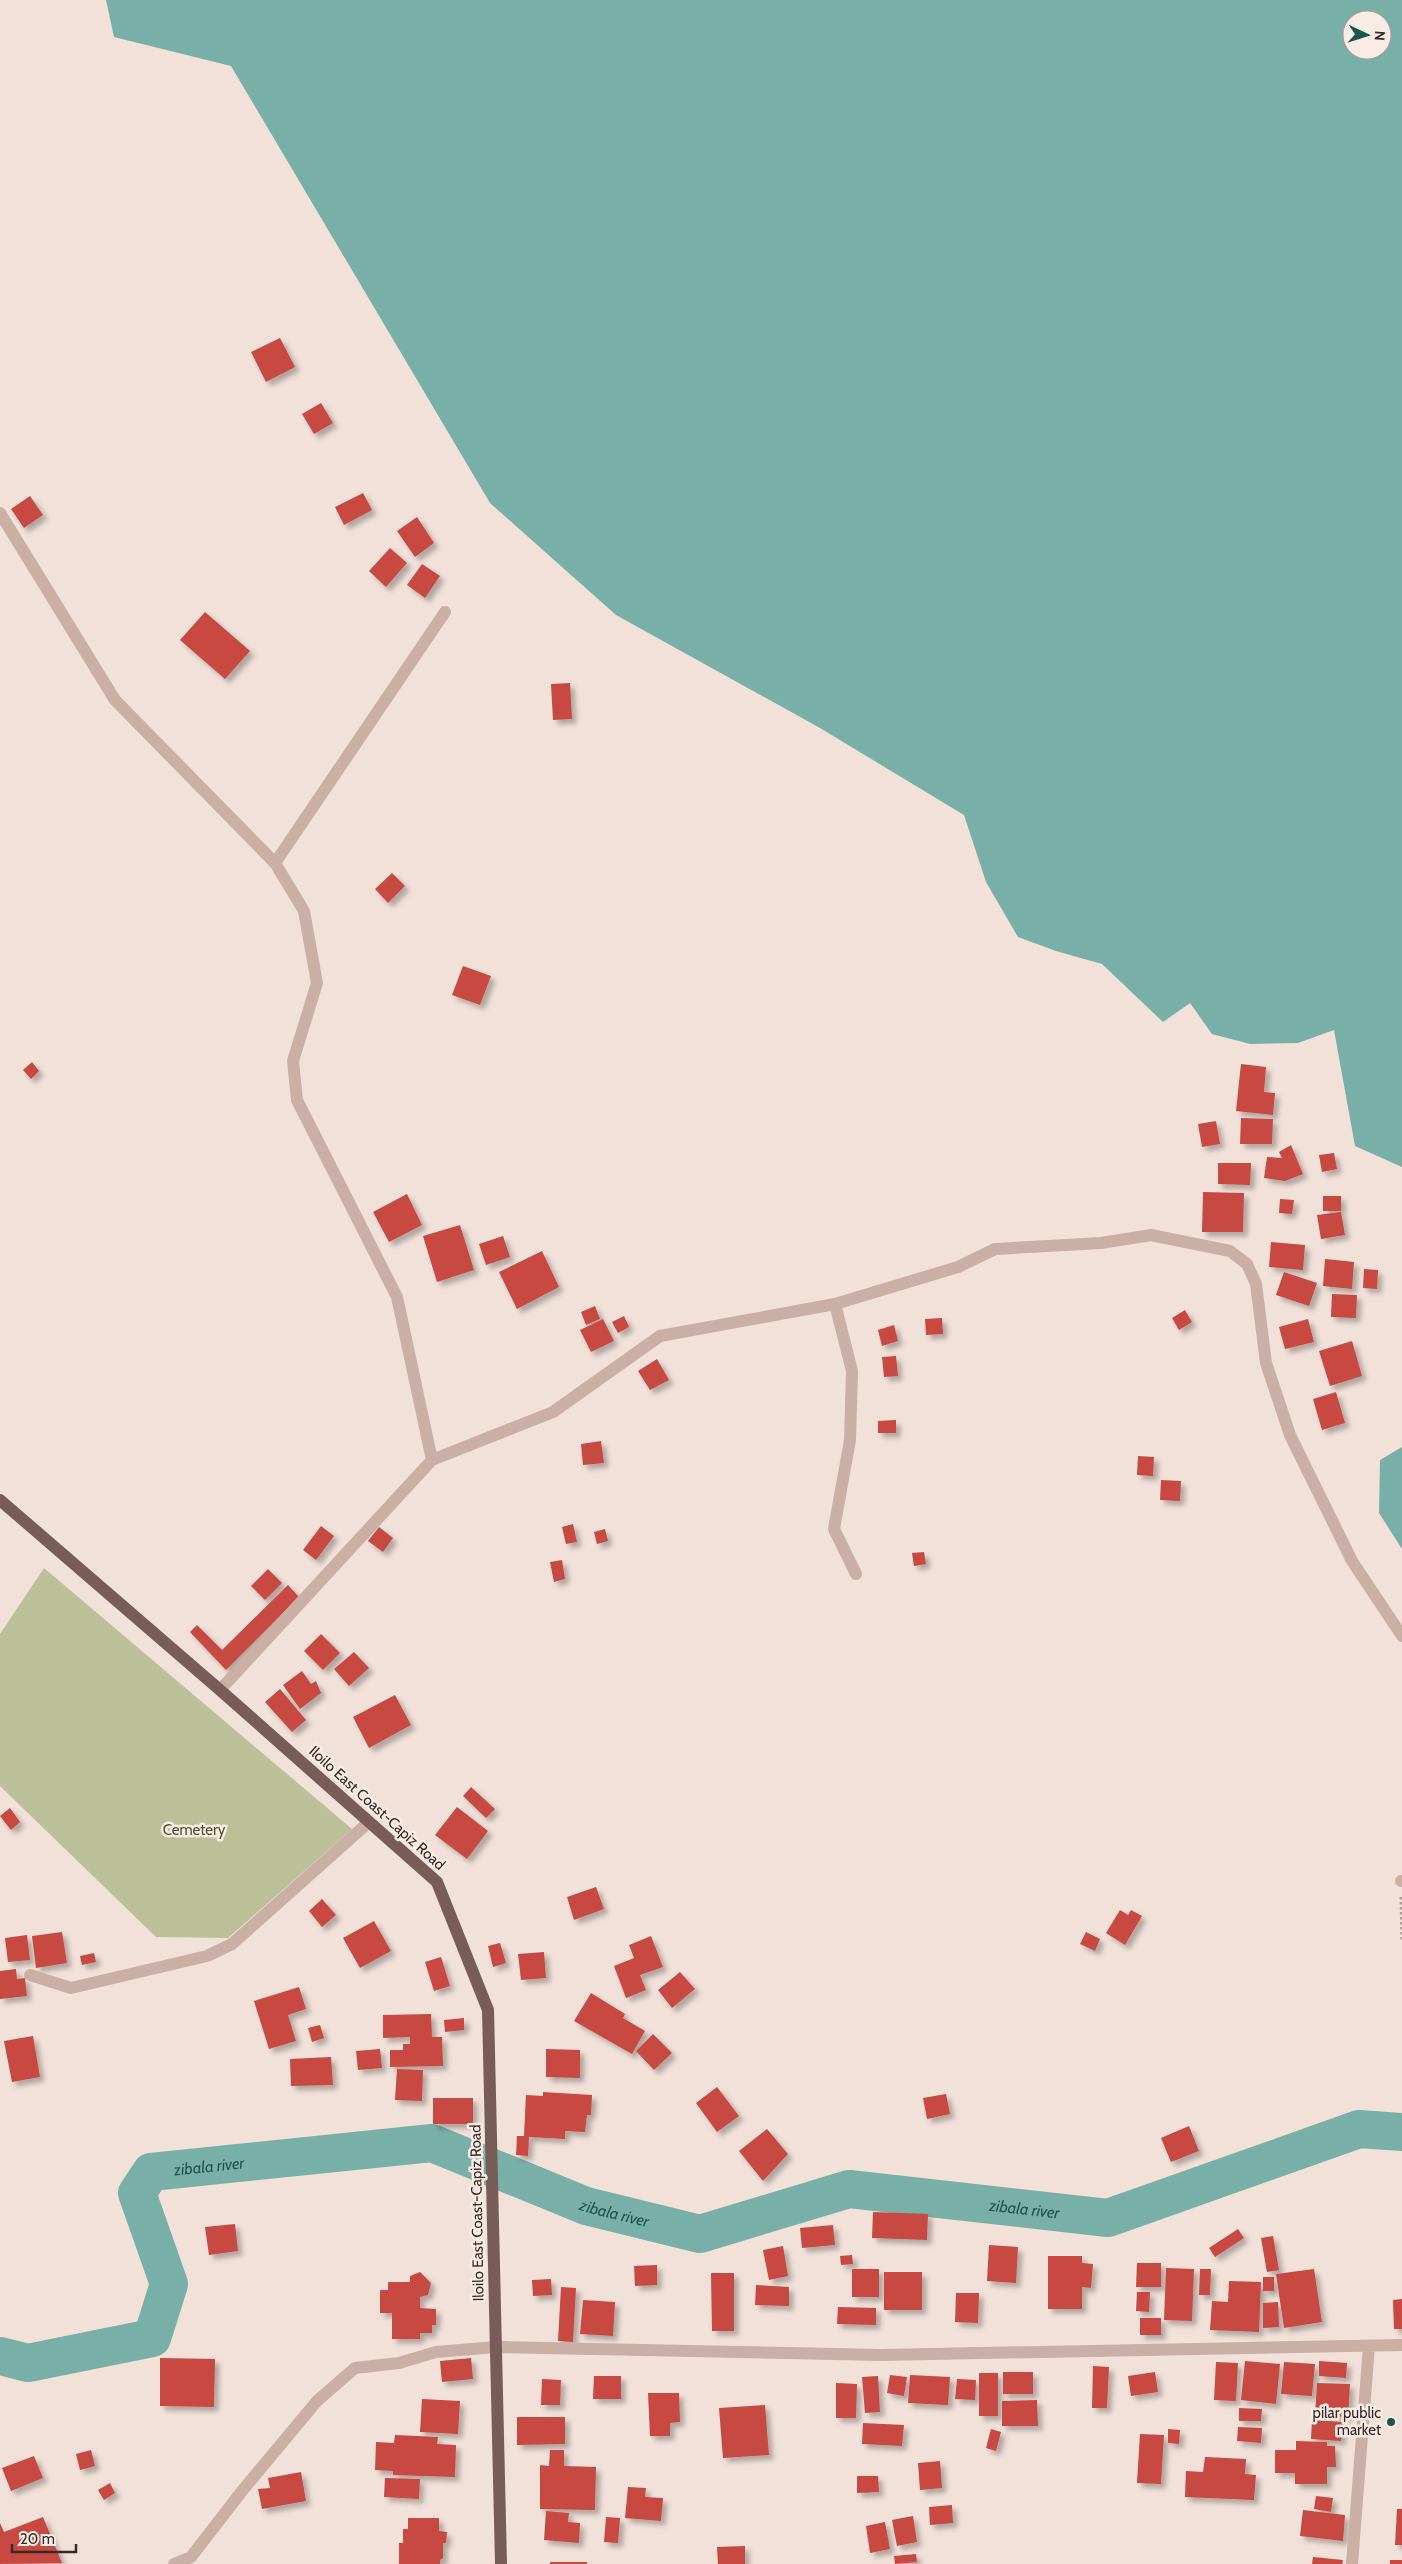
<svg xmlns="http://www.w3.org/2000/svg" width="1402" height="2564" viewBox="0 0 1402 2564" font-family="Cabin,sans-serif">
  <defs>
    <filter id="shadow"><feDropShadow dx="4.5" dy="4.5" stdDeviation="2.5" flood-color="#0004"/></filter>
  </defs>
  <rect width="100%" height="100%" fill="#f1e1d9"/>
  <path fill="#bbc099" d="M 44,1568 L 352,1829 L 228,1938 L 156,1937 L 0,1786 L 0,1634 Z"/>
  <path fill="#78afa6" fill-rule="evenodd" d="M 106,0 L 1402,0 L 1402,1167 L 1355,1146 L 1334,1030 L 1298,1043 L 1250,1044 L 1212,1034 L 1190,1003 L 1163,1022 L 1102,964 L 1056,951 L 1018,937 L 986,882 L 964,815 L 820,728 L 616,615 L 490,503 L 231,66 L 114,37 ZM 1352,20 L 1382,20 L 1382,50 L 1352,50 Z
    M 1402,1447 L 1402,1549 L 1379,1513 L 1380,1460 Z"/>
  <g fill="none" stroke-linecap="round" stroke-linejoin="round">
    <path stroke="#78afa6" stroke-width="38" id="s1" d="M 0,2356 L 28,2363 L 152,2338 L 169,2284 L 137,2193 L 151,2172 L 432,2143 L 586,2206 L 700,2234 L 849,2189 L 1108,2218 L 1359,2129 L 1402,2132"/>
  </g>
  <path fill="#c74842" filter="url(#shadow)" d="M 280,338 L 295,367 L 266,382 L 251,352 Z
    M 321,403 L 333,423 L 314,434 L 302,414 Z
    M 363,493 L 372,510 L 344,525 L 335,507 Z
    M 30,496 L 43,515 L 24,528 L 11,509 Z
    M 417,517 L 434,543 L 415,557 L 397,531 Z
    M 390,548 L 407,563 L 386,587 L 369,571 Z
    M 422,564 L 440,576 L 425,598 L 407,585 Z
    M 205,612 L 250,651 L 225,679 L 180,640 Z
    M 570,683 L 572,719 L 553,720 L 551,684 Z
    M 392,873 L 405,886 L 388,903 L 375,889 Z
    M 463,966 L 491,976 L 480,1005 L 452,995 Z
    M 32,1062 L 39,1071 L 31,1079 L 23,1070 Z
    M 1241,1064 L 1266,1067 L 1264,1092 L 1275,1093 L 1273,1115 L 1236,1111 Z
    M 1241,1118 L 1273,1119 L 1272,1144 L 1240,1144 Z
    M 1216,1121 L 1220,1144 L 1202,1147 L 1198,1124 Z
    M 1291,1145 L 1303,1174 L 1285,1181 L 1264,1178 L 1267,1157 L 1282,1158 L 1279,1152 Z
    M 1334,1153 L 1337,1169 L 1322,1172 L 1319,1155 Z
    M 1218,1163 L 1251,1163 L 1250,1185 L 1218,1184 Z
    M 1203,1192 L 1244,1193 L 1243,1232 L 1202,1232 Z
    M 407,1194 L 422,1225 L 389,1242 L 373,1212 Z
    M 1323,1196 L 1341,1196 L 1341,1211 L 1323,1211 Z
    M 1280,1199 L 1294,1200 L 1292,1214 L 1279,1213 Z
    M 1341,1212 L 1345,1235 L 1321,1239 L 1317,1215 Z
    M 460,1225 L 474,1270 L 437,1282 L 423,1236 Z
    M 503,1236 L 510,1257 L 486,1265 L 479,1244 Z
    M 1271,1242 L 1305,1245 L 1303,1270 L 1269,1267 Z
    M 542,1251 L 559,1287 L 517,1309 L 499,1272 Z
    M 1325,1259 L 1354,1262 L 1352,1289 L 1323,1286 Z
    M 1364,1269 L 1378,1270 L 1377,1289 L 1363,1288 Z
    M 1284,1272 L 1317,1283 L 1309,1306 L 1276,1295 Z
    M 1332,1294 L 1357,1295 L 1356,1318 L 1331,1317 Z
    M 595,1306 L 600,1319 L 586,1325 L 581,1312 Z
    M 1185,1310 L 1192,1322 L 1179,1330 L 1172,1318 Z
    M 624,1316 L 629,1327 L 618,1333 L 612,1322 Z
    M 942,1318 L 943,1334 L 926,1335 L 925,1319 Z
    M 603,1319 L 614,1341 L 591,1352 L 580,1330 Z
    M 1308,1319 L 1314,1342 L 1285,1349 L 1279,1327 Z
    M 894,1325 L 898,1341 L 882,1346 L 878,1330 Z
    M 1352,1341 L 1362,1376 L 1330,1386 L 1319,1351 Z
    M 896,1356 L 898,1376 L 884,1377 L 882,1357 Z
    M 657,1359 L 669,1380 L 650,1390 L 638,1371 Z
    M 1336,1392 L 1345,1423 L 1322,1430 L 1313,1399 Z
    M 896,1420 L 896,1433 L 878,1433 L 878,1421 Z
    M 601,1441 L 604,1463 L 583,1465 L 581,1444 Z
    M 1138,1456 L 1154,1457 L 1153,1476 L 1137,1475 Z
    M 1161,1480 L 1181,1481 L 1180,1501 L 1160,1500 Z
    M 573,1524 L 577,1542 L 566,1544 L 562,1527 Z
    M 321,1526 L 334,1536 L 316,1560 L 303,1550 Z
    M 379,1527 L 393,1538 L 383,1552 L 368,1541 Z
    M 605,1529 L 608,1541 L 597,1544 L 594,1532 Z
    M 924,1552 L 926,1564 L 914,1566 L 912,1553 Z
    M 562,1560 L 565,1579 L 554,1582 L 550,1562 Z
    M 268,1569 L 282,1583 L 265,1600 L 251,1586 Z
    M 288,1585 L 299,1597 L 226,1670 L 190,1632 L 197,1625 L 222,1650 Z
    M 321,1634 L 340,1653 L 323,1670 L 304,1651 Z
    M 354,1652 L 369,1668 L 349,1686 L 334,1669 Z
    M 302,1671 L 311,1684 L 316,1681 L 321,1693 L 300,1709 L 283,1685 Z
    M 280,1689 L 306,1720 L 292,1732 L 265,1702 Z
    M 395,1695 L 411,1725 L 369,1748 L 353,1717 Z
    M 471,1787 L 495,1809 L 486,1818 L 463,1796 Z
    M 457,1807 L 488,1831 L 467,1859 L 435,1835 Z
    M 10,1808 L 20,1822 L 11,1830 L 0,1816 Z
    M 596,1887 L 604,1909 L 574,1920 L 567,1897 Z
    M 322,1899 L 336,1915 L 322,1927 L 309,1911 Z
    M 1120,1910 L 1128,1915 L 1131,1910 L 1142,1916 L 1125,1945 L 1106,1933 Z
    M 374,1921 L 391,1951 L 360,1968 L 343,1938 Z
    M 62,1932 L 67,1963 L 36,1968 L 32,1936 Z
    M 1086,1932 L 1100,1939 L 1095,1951 L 1080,1944 Z
    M 27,1935 L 30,1960 L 8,1962 L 5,1938 Z
    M 651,1936 L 663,1967 L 640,1975 L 646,1990 L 626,1998 L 614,1966 L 634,1958 L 629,1945 Z
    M 500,1943 L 506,1963 L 493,1967 L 488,1946 Z
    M 544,1952 L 546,1978 L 521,1980 L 518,1954 Z
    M 94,1953 L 96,1962 L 82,1965 L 80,1956 Z
    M 441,1957 L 450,1986 L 434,1991 L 425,1962 Z
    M 16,1969 L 17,1979 L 25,1978 L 27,1996 L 0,1999 L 0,1971 Z
    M 680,1972 L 695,1989 L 672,2008 L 658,1990 Z
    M 299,1987 L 306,2009 L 288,2015 L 296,2041 L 269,2049 L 254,2001 Z
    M 591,1993 L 625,2014 L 623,2018 L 645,2031 L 632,2054 L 574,2021 Z
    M 431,2014 L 432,2037 L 442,2037 L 443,2066 L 390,2067 L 390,2050 L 403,2050 L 403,2044 L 410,2044 L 410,2037 L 383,2038 L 383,2015 Z
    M 464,2018 L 464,2030 L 445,2032 L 444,2020 Z
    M 320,2025 L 324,2038 L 312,2042 L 308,2028 Z
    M 653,2034 L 672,2053 L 654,2070 L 636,2051 Z
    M 33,2036 L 40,2077 L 12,2082 L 4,2041 Z
    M 380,2049 L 382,2068 L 358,2070 L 356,2051 Z
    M 546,2049 L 580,2050 L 580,2078 L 546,2077 Z
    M 331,2057 L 333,2085 L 291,2086 L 290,2059 Z
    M 397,2069 L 423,2070 L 422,2101 L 395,2100 Z
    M 717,2087 L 739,2116 L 717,2132 L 696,2103 Z
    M 543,2092 L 592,2095 L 591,2115 L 587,2115 L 585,2132 L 565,2131 L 565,2139 L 529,2137 L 528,2156 L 516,2155 L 517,2136 L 524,2136 L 526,2095 L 543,2096 Z
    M 946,2094 L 950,2114 L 927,2119 L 923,2098 Z
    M 433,2098 L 473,2098 L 473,2124 L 433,2124 Z
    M 1189,2126 L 1199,2151 L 1171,2162 L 1161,2138 Z
    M 767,2129 L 788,2154 L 763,2181 L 739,2151 Z
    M 873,2212 L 928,2214 L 927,2240 L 872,2238 Z
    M 235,2224 L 238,2251 L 209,2255 L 205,2227 Z
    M 833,2225 L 835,2245 L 802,2248 L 800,2228 Z
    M 1238,2229 L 1244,2238 L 1215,2257 L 1209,2248 Z
    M 1273,2236 L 1279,2270 L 1267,2272 L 1261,2238 Z
    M 989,2245 L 1018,2247 L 1016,2283 L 987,2281 Z
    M 783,2246 L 788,2276 L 769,2280 L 763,2250 Z
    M 852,2255 L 853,2264 L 841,2265 L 840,2256 Z
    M 1048,2256 L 1082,2256 L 1082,2263 L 1093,2264 L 1091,2288 L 1082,2287 L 1082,2309 L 1048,2309 Z
    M 1137,2263 L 1161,2263 L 1161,2287 L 1136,2287 Z
    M 657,2265 L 657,2285 L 635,2286 L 634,2266 Z
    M 1166,2268 L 1194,2269 L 1192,2321 L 1164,2320 Z
    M 852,2269 L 879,2269 L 879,2297 L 852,2297 Z
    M 1200,2269 L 1211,2269 L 1210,2295 L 1199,2295 Z
    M 1314,2269 L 1322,2322 L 1284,2328 L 1276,2274 Z
    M 420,2272 L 431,2283 L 428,2295 L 420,2297 L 420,2308 L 436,2309 L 436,2325 L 432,2325 L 432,2333 L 420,2333 L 420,2339 L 392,2339 L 392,2313 L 380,2313 L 380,2290 L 388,2290 L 388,2282 L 410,2282 L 410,2276 Z
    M 884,2272 L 922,2272 L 922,2310 L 884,2310 Z
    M 711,2273 L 734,2273 L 734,2331 L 712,2331 Z
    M 1263,2277 L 1274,2277 L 1274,2291 L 1263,2291 Z
    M 551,2279 L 552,2295 L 533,2296 L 532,2280 Z
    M 1229,2281 L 1261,2282 L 1259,2332 L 1210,2330 L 1212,2301 L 1228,2302 Z
    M 756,2285 L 789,2287 L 789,2306 L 755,2305 Z
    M 561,2287 L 576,2288 L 573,2342 L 558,2341 Z
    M 1137,2292 L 1150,2292 L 1149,2312 L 1136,2311 Z
    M 956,2293 L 979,2293 L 978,2323 L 955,2322 Z
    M 1402,2299 L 1402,2329 L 1394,2329 L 1393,2300 Z
    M 583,2300 L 615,2302 L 613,2336 L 580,2334 Z
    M 1278,2302 L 1279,2327 L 1263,2328 L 1263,2303 Z
    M 838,2307 L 876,2308 L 876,2325 L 837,2324 Z
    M 1140,2318 L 1161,2318 L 1161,2335 L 1140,2335 Z
    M 160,2358 L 215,2359 L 214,2407 L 160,2406 Z
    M 471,2358 L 473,2379 L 442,2382 L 440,2361 Z
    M 1245,2361 L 1280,2364 L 1276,2404 L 1241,2400 Z
    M 1319,2361 L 1347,2363 L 1346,2378 L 1319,2376 Z
    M 1216,2362 L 1238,2363 L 1236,2401 L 1214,2400 Z
    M 1284,2362 L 1315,2364 L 1312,2396 L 1281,2394 Z
    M 1093,2366 L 1109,2367 L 1107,2408 L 1092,2408 Z
    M 1003,2372 L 1033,2372 L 1033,2394 L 1003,2394 Z
    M 1155,2372 L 1158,2392 L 1131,2396 L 1128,2376 Z
    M 979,2373 L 998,2373 L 998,2416 L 979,2416 Z
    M 890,2375 L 907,2377 L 904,2396 L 887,2393 Z
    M 910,2375 L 950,2377 L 948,2405 L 908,2403 Z
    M 594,2376 L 621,2376 L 621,2399 L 593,2399 Z
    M 878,2376 L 880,2412 L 865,2413 L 862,2377 Z
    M 542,2379 L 561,2380 L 560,2405 L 541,2405 Z
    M 957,2379 L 976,2380 L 975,2400 L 955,2399 Z
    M 836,2383 L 857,2384 L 856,2418 L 836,2418 Z
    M 1317,2383 L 1350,2384 L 1348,2417 L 1315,2415 Z
    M 648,2393 L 679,2393 L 680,2422 L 670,2423 L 670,2436 L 650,2436 Z
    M 422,2399 L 460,2401 L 458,2434 L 420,2432 Z
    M 1037,2400 L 1038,2426 L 1002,2426 L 1002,2401 Z
    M 765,2405 L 769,2455 L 723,2458 L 719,2408 Z
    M 1239,2408 L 1262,2409 L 1261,2421 L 1239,2421 Z
    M 517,2417 L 565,2417 L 565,2444 L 517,2445 Z
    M 1312,2420 L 1343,2422 L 1341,2441 L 1311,2439 Z
    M 863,2423 L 904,2425 L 902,2446 L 862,2444 Z
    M 1238,2427 L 1262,2428 L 1261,2443 L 1237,2441 Z
    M 991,2429 L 1001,2432 L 996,2451 L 986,2448 Z
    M 1168,2429 L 1180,2430 L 1179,2444 L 1168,2443 Z
    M 1140,2434 L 1164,2435 L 1161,2484 L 1137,2483 Z
    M 395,2435 L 438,2437 L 437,2444 L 456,2445 L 455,2477 L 393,2475 L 393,2471 L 375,2470 L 376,2442 L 394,2443 Z
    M 1296,2441 L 1327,2442 L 1327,2446 L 1335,2446 L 1336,2467 L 1327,2467 L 1327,2484 L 1295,2484 L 1295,2473 L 1275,2473 L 1275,2450 L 1296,2450 Z
    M 91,2450 L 95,2466 L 80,2470 L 76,2454 Z
    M 550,2450 L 564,2450 L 564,2466 L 596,2467 L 595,2510 L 540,2509 L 540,2465 L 549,2466 Z
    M 34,2456 L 43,2478 L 11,2491 L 2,2468 Z
    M 1205,2457 L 1246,2459 L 1245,2474 L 1256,2475 L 1254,2500 L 1185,2497 L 1186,2471 L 1203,2472 Z
    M 940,2461 L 942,2488 L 920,2490 L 918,2463 Z
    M 301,2472 L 306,2501 L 262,2509 L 258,2489 L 270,2488 L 268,2478 Z
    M 857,2476 L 878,2476 L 879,2492 L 857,2493 Z
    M 385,2478 L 420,2479 L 419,2499 L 384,2497 Z
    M 110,2483 L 115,2493 L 104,2500 L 98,2490 Z
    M 628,2487 L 646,2488 L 645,2497 L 663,2498 L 661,2521 L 625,2518 Z
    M 1316,2496 L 1333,2498 L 1331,2512 L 1314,2509 Z
    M 952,2505 L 953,2523 L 930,2525 L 929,2507 Z
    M 1397,2509 L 1402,2509 L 1402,2545 L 1395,2545 Z
    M 1303,2510 L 1345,2515 L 1343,2541 L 1300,2536 Z
    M 546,2511 L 569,2513 L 568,2522 L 580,2523 L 579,2543 L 544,2540 Z
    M 913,2516 L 917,2542 L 897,2546 L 892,2520 Z
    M 43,2517 L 62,2563 L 0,2564 L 0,2523 L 4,2532 Z
    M 606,2517 L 620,2518 L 618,2543 L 604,2542 Z
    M 408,2518 L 439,2518 L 439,2531 L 447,2532 L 446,2543 L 443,2543 L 443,2558 L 440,2560 L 440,2564 L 399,2564 L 399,2543 L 403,2543 L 403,2529 L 408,2529 Z
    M 885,2522 L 890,2549 L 870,2553 L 866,2526 Z
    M 745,2546 L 745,2564 L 718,2564 L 717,2547 Z
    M 916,2554 L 917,2562 L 895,2564 L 894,2556 Z
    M 1313,2557 L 1343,2560 L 1342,2564 L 1312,2564 Z
    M 1390,2560 L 1402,2560 L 1402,2564 L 1390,2564 Z
    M 550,2562 L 587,2562 L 587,2564 L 550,2564 Z"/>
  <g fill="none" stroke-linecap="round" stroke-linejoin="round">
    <path stroke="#b5988f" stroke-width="3" stroke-dasharray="2.5 2.5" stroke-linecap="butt" d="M 1401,1897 L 1402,1940"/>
    <path stroke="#caafa5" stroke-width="12" d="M 0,513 L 115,700 L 275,863 L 304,911 L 317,983 L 293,1061 L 297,1100 L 397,1297 L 432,1460 L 220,1690
      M 275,863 L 445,612
      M 835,1304 L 852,1371 L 850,1440 L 834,1529 L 856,1574
      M 432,1460 L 553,1412 L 660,1336 L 835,1304 L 958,1267 L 995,1249 L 1101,1243 L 1151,1235 L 1230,1251 L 1247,1264 L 1256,1284 L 1266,1363 L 1290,1435 L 1352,1561 L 1402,1636
      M 1401,1881 L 1402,1881
      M 30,1975 L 71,1988 L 207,1956 L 232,1944 L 369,1822
      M 174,2564 L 191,2557 L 242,2491 L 317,2401 L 355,2368 L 399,2363 L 436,2352 L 496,2347 L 881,2355 L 1402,2345
      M 1352,2564 L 1369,2346"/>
    <path stroke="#775c57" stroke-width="12" d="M 0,1500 L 220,1690 L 437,1882 L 488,2010 L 501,2564"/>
  </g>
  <circle fill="#1c574f" stroke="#f9ece5" stroke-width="2" cx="1391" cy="2422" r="5"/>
  <g text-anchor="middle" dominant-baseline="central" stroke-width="5" stroke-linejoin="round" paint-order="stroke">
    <g font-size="15" fill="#352827" stroke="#f9ece5">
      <text transform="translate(377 1808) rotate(42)">Iloilo East Coast-Capiz Road</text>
      <text transform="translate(477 2213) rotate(-91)">Iloilo East Coast-Capiz Road</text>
    </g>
    <g font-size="15" fill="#4d542a" stroke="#f9ece5">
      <text x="194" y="1830">Cemetery</text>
    </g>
    <g font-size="15" fill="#352827" stroke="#f9ece5" text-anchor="end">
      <text x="1381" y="2413">pilar public<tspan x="1381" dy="17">market</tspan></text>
    </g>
    <g font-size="16" font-style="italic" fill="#1c574f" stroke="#f9ece5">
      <text stroke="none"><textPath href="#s1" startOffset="392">zibala river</textPath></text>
      <text stroke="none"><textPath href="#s1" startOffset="1232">zibala river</textPath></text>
      <text stroke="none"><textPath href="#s1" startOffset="812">zibala river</textPath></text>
    </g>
  </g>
  <g transform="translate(1367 35) rotate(94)"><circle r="24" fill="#f9ece5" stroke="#ab9e99"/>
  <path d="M0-4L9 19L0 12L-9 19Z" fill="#1c574f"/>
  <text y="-8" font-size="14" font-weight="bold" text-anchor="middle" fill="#352827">N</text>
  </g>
  <path d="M12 2544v8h64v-8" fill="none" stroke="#352827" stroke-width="2.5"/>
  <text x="20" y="2544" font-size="15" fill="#352827" stroke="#f9ece5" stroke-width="4" paint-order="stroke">20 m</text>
</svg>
